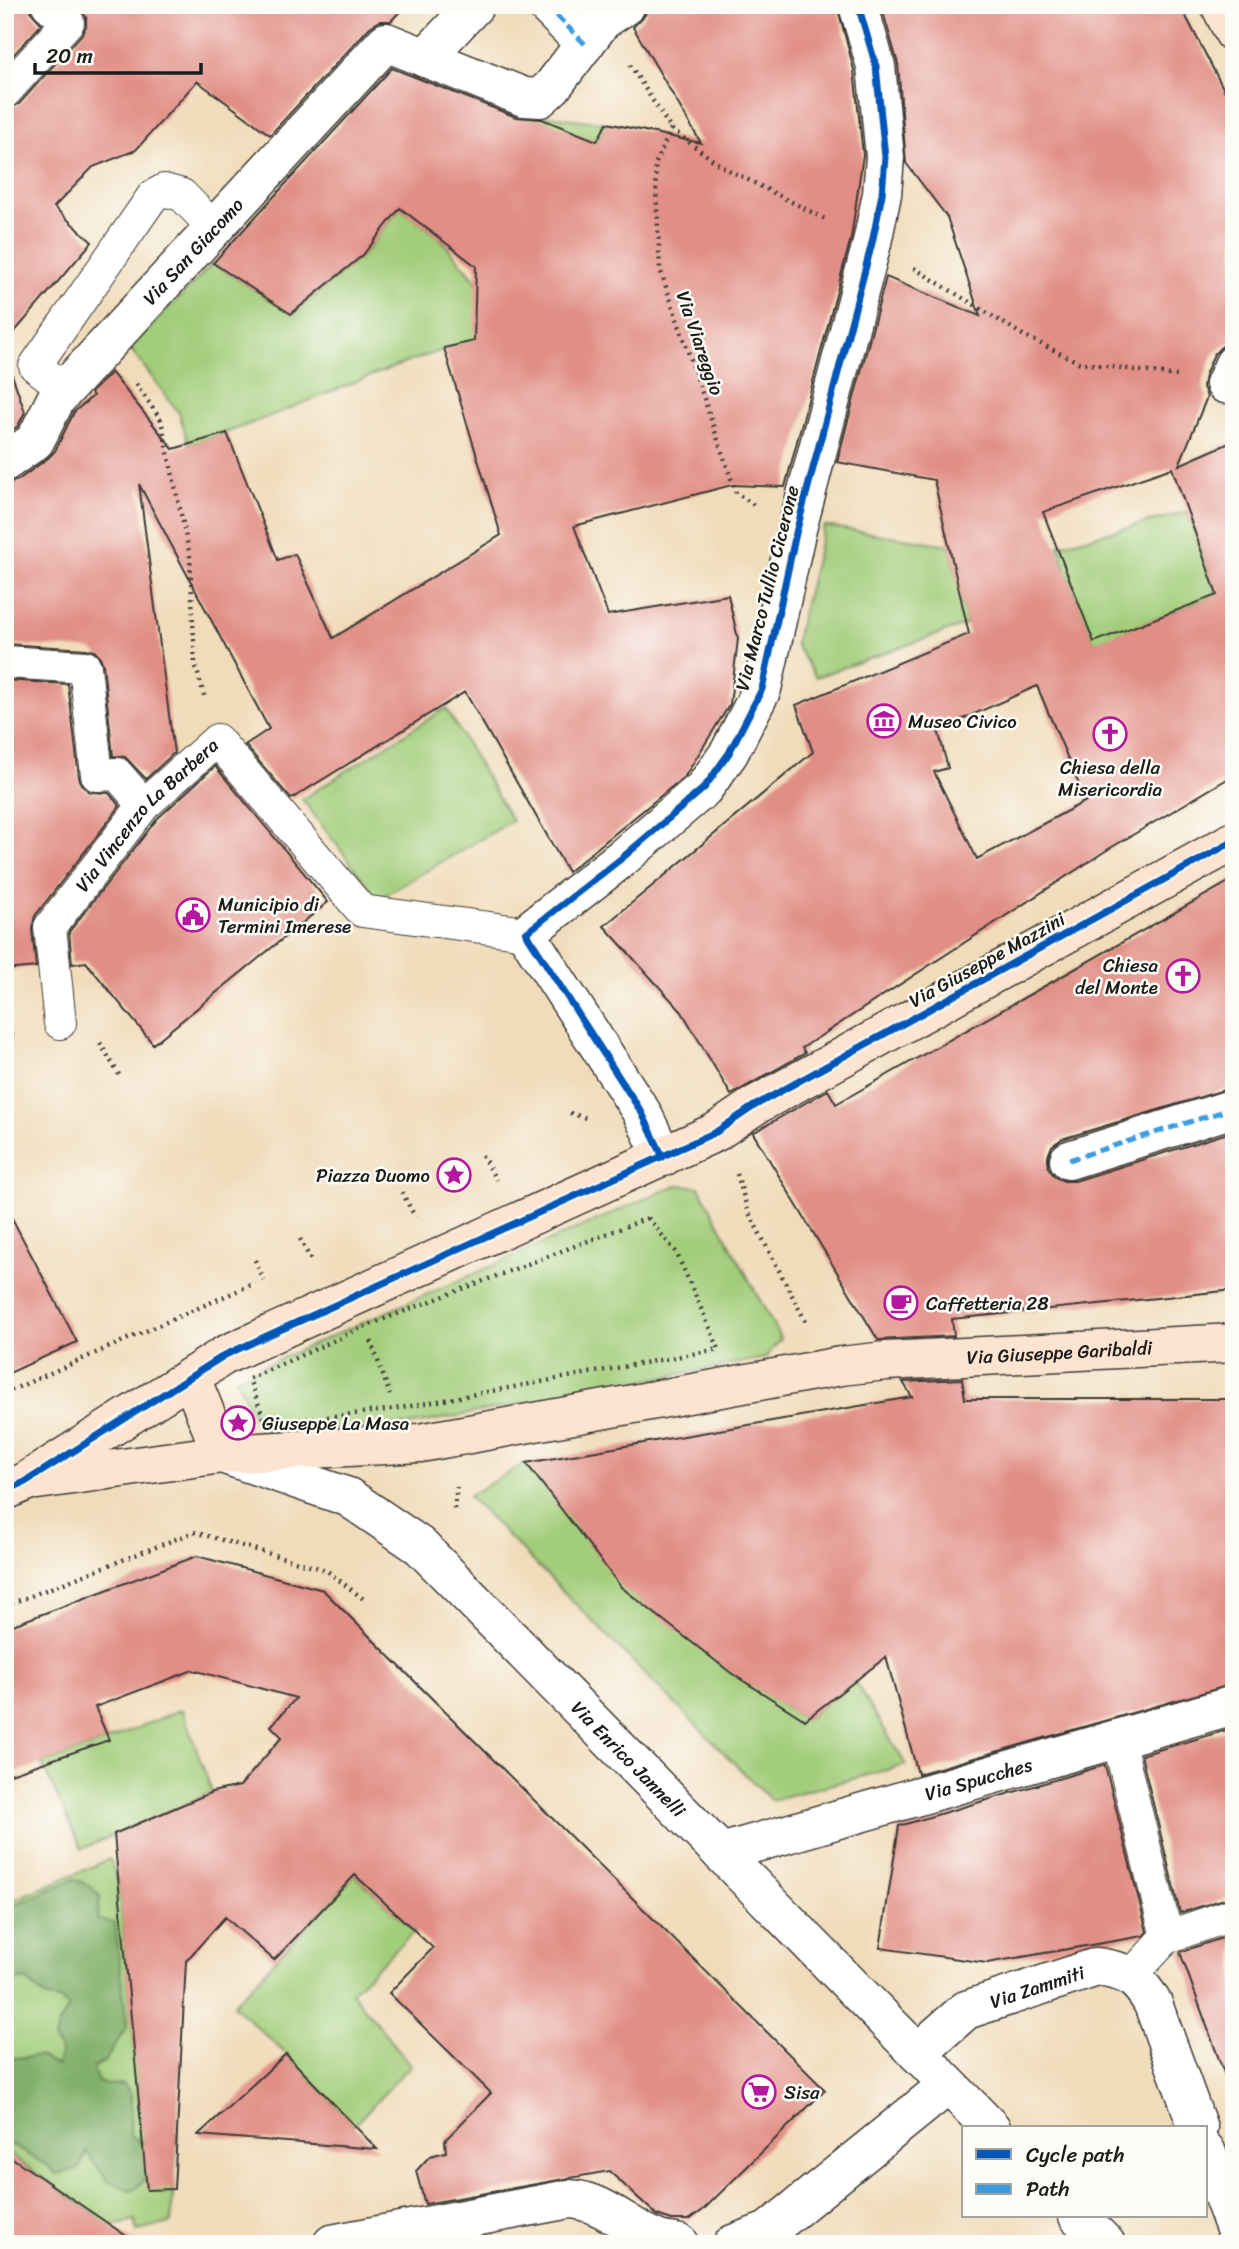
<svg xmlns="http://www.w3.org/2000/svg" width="1239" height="2249" viewBox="0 0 1239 2249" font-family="Sriracha,sans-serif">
  <rect width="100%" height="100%" fill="#fdfcf7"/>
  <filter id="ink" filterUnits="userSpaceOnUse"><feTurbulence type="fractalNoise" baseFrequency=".0143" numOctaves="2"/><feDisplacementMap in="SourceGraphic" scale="14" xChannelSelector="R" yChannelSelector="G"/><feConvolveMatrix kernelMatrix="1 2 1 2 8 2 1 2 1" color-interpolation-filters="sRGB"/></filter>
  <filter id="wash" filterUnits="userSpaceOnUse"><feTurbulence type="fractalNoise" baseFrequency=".00686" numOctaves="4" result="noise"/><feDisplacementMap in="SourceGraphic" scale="28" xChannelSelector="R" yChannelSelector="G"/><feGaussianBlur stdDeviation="1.57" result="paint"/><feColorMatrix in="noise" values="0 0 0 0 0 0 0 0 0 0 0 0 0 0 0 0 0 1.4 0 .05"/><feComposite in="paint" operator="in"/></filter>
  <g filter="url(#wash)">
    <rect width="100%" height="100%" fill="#f0dcba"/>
    <path fill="#a2cd7a" stroke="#5f744b" stroke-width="2" d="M 525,113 L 607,123 L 581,172 L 492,167 Z
      M 400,208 L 440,238 L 475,279 L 486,338 C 384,363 290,414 189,445 L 179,413 L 130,348 L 213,263 L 292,314 L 363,255 Z
      M 1187,512 L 1217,595 L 1094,643 L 1067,574 L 1059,545 Z
      M 824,526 L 949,545 L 967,624 L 816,677 L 795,644 Z
      M 446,708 L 512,821 L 378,899 L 302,799 Z
      M 677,1185 L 699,1187 L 781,1339 L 765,1358 L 409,1425 L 260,1433 L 236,1378 Z
      M 526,1463 L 720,1664 L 805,1720 L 855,1681 L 906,1765 L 771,1800 L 468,1496 Z
      M 182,1709 L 212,1792 L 82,1849 L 42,1764 L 109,1740 Z
      M 110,1859 L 119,1885 L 142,2131 L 177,2133 L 171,2223 L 137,2231 L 135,2221 L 103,2228 L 100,2218 L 5,2151 L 5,1903 Z
      M 355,1875 L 415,1931 L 351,1992 L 411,2065 L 354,2125 L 286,2054 L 233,2005 Z"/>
    <path fill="#81b06a" stroke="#4e6643" stroke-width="2" d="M 74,1879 L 89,1885 L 100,1896 L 98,1920 L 115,1923 L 127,2026 L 105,2061 L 93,2068 L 98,2082 L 106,2085 L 124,2084 L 131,2095 L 130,2135 L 150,2147 C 152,2172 152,2177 131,2191 L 109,2182 L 86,2152 L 79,2169 L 55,2174 L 49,2166 L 5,2142 L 5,2059 L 39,2056 L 57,2066 L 61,2051 L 54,2040 L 59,2024 L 69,2007 L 60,2000 L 47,1998 L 25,1979 L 5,1983 L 5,1909 Z"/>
    <g id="blocks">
      <path fill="#e18f86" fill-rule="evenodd" d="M 5,5 L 30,5 L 31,12 L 42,24 L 5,64 Z
        M 77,5 L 406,5 L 391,21 L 380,21 L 370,27 L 270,135 L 197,81 L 136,150 L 93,167 L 54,207 L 92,242 L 5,343 L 5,110 L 19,104 L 82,34 L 86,26 L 86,17 Z
        M 652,5 L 837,5 L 854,70 L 863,155 L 851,238 L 785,487 L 732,485 L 574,526 L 608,615 L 728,595 L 738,639 L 730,704 L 685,776 L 568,872 L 465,692 L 291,799 L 245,745 L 269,729 L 139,484 L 174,753 L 146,779 L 125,757 L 113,756 L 103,665 L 100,657 L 94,651 L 86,649 L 5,644 L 5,484 L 18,480 L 48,458 L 55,451 L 74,412 L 93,396 L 91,393 L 111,372 L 173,449 L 227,433 L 278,560 L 295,554 L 333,638 L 501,535 L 444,348 L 474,341 L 476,266 L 400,208 L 363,255 L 291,314 L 213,263 L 392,68 L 516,117 L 542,119 L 597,141 L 607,123 L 701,143 L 633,27 L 645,15 L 647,8 Z
        M 881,5 L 1180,5 L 1234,109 L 1234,334 L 1230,343 L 1221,347 L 1214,354 L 1205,375 L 1203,387 L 1207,397 L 1179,465 L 1234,441 L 1234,775 L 1107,850 L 802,1048 L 805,1053 L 731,1095 L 682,1012 L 604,926 L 813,752 L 796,705 L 969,634 L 934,480 L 837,462 L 886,277 L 980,316 L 947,217 L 906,163 L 898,64 ZM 1172,468 L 1217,595 L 1094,642 L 1043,512 ZM 1037,686 L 1086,801 L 977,859 L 934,772 L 948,768 L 938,730 Z
        M 11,372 L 25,412 L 18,426 L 5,435 L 5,373 Z
        M 5,680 L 68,684 L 79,777 L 82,785 L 90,792 L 109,793 L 120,806 L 35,916 L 32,929 L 36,967 L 5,970 Z
        M 215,766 L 328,902 L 153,1044 L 86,962 L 72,964 L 69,932 L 158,818 Z
        M 1234,879 L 1234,1087 L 1062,1139 L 1052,1146 L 1048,1156 L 1048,1167 L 1055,1177 L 1064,1181 L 1075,1181 L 1234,1131 L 1234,1290 L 952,1319 L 954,1336 L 878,1340 L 753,1133 L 828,1090 L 836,1104 Z
        M 5,1205 L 77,1342 L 5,1375 Z
        M 962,1379 L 965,1399 L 1234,1399 L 1234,1684 L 918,1774 L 886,1657 L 805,1720 L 731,1673 L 621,1587 L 526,1463 L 912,1397 L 903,1382 Z
        M 197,1556 L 323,1590 L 825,2090 L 703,2210 L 689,2220 L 672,2220 L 657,2215 L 609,2171 L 425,2204 L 416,2171 L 430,2156 L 446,2152 L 445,2140 L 491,2093 L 389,1993 L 433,1948 L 355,1875 L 274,1960 L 225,1917 L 186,1961 L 174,2189 L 147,2190 L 114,1834 L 212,1792 L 240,1786 L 282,1737 L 271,1726 L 296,1698 L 193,1670 L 95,1707 L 109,1740 L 5,1776 L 5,1628 Z
        M 1234,1728 L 1234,1896 L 1180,1913 L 1141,1755 Z
        M 1105,1765 L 1147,1932 L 1143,1936 L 987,1963 L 880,1948 L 899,1826 Z
        M 1234,1934 L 1234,2083 L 1228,2084 L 1180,1952 Z
        M 286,2054 L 377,2149 L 198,2135 Z
        M 5,2153 L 138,2244 L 5,2244 Z"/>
    </g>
  </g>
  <g filter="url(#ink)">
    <use href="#blocks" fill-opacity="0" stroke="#3c3934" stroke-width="2"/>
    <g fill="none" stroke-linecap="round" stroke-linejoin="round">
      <defs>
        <g id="lane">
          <path d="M 5,92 L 68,22 L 48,5"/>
          <path d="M 51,378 L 35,366 L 153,196 L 164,190 L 182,195 L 214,228"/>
          <path d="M 5,662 L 85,667 L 97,775 L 117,774 L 144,805"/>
          <path id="s1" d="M 60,1023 L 50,927 L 144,805 L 217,740 L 362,911 L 526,933"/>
          <path d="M 1118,1739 L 1167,1937"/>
          <path d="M 1131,1976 L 1167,1937 L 1234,1914"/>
        </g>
        <g id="street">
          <path d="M 546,5 L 585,44"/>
          <path d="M 425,58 L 475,5"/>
          <path d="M 1225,384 L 1234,364"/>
          <path id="s2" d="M 5,462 L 35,441 L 56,399 L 386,42 L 524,97 L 540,98 L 552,87 L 602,21 L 626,5"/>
          <path d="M 663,1157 L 642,1113 L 526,933 L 622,858 L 704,788 L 729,753 L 762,689 L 796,533 L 872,243 L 882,194 L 885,157 L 876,66 L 858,5"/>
          <path d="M 1069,1160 L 1234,1108"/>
          <path id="s3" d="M 222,1454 L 348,1497 L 420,1546 L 991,2128"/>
          <path id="s4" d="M 721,1853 L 1234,1705"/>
          <path id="s5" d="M 917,2053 L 966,2010 L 1097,1967 C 1127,1971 1138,1977 1153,2004 L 1198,2128"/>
          <path d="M 1206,2151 L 1234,2226"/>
          <path d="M 1078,2216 L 1106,2244"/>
          <path d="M 332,2244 L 569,2199 C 605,2201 627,2228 659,2240 C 665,2242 673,2242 680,2244"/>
          <path d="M 733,2244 L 768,2231 L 948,2085"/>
        </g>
        <g id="secondary">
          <path d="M 1220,5 L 1234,33"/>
          <path d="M 191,1378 L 222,1454"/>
          <path id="s6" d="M 37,1480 L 222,1454 L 420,1443 L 841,1366 L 886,1361 L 1234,1343"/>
          <path d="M 5,1491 L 25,1482 L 225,1355 L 716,1132 L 754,1106 L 1234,841"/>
        </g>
      </defs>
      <use href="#lane" stroke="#3c3934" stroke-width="34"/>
      <use href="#street" stroke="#3c3934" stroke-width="41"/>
      <use href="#secondary" stroke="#3c3934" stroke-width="41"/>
      <path stroke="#3c3934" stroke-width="4.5" stroke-dasharray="2 5" stroke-linecap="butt" d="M 630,65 L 671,129 L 721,166 L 827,220
        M 671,129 L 655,165 L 660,269 L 736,493 L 754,505
        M 914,268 L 1023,335 L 1078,362 L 1177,376
        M 136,384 L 161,420 L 190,556 L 195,663 L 205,699
        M 5,1036 L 18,1034
        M 100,1043 L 121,1078
        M 570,1113 L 586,1118
        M 482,1155 L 496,1180
        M 737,1174 L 748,1211 L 807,1324
        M 402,1192 L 415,1217
        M 648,1218 L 676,1252 L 719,1349 L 395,1409 L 266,1424 L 249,1379 L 366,1326 Z
        M 300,1239 L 311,1260 L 315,1260
        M 255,1260 L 264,1280
        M 371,1341 L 390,1395
        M 5,1393 L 255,1283
        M 454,1509 L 457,1487
        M 5,1606 L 194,1532 L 326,1570 L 366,1601"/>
      <use href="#lane" stroke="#fff" stroke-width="32"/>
      <use href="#street" stroke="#fff" stroke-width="38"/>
      <use href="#secondary" stroke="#fde4d1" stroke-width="38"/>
      <path stroke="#3c9bdf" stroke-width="5" stroke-dasharray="10 5" stroke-linecap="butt" d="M 546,5 L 585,44
        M 1069,1160 L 1234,1108"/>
      <defs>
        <path id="cycleway" d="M 663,1157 L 642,1113 L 526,933 L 622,858 L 704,788 L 729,753 L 762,689 L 796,533 L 872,243 L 882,194 L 885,157 L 876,66 L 858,5
          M 5,1491 L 25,1482 L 225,1355 L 716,1132 L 754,1106 L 1234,841"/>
      </defs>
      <use href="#cycleway" stroke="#fdfcf7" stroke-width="11"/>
      <use href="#cycleway" stroke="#0057b8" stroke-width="7"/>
    </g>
  </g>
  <defs>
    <symbol id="museum-ring" viewBox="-11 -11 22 22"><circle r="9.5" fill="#fdfcf7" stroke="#b5179e" stroke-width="1.5"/><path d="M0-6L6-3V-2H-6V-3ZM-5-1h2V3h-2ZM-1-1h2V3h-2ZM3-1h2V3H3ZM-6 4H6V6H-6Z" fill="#b5179e"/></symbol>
    <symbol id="church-ring" viewBox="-11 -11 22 22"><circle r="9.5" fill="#fdfcf7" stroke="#b5179e" stroke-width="1.5"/><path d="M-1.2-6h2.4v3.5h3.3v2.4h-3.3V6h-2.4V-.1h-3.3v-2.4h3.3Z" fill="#b5179e"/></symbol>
    <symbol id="civic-ring" viewBox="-11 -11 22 22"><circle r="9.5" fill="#fdfcf7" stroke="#b5179e" stroke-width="1.5"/><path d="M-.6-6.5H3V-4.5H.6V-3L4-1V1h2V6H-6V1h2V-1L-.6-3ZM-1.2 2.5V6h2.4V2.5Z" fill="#b5179e"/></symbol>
    <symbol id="sight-ring" viewBox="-11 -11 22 22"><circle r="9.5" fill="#fdfcf7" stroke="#b5179e" stroke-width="1.5"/><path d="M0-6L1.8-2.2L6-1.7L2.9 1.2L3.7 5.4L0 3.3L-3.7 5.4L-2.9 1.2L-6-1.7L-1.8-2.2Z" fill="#b5179e"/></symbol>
    <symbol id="cafe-ring" viewBox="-11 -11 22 22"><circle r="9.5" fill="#fdfcf7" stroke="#b5179e" stroke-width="1.5"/><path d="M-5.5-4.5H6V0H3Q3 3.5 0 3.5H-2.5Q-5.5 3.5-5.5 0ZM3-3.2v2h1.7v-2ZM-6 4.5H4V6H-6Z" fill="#b5179e"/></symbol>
    <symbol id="supermarket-ring" viewBox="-11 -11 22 22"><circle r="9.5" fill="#fdfcf7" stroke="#b5179e" stroke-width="1.5"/><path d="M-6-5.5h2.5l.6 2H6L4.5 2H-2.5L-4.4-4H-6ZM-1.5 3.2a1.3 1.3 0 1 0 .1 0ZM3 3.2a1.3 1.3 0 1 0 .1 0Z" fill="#b5179e"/></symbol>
  </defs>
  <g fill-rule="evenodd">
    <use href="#museum-ring" x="865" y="702" width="38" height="38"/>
    <use href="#church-ring" x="1091" y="715" width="38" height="38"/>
    <use href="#civic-ring" x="174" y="896" width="38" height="38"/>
    <use href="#church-ring" x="1164" y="957" width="38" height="38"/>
    <use href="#sight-ring" x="435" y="1156" width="38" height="38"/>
    <use href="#cafe-ring" x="882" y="1284" width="38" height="38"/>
    <use href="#sight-ring" x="219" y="1404" width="38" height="38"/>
    <use href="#supermarket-ring" x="740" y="2073" width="38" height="38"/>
  </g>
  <g text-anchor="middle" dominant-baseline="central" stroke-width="5" stroke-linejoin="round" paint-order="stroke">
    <g font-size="19" fill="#1c1c1c" stroke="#fdfcf7">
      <text stroke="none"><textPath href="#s2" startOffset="285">Via San Giacomo</textPath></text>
      <text transform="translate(700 343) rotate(71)">Via Viareggio</text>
      <text transform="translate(767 588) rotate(-76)">Via Marco Tullio Cicerone</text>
      <text stroke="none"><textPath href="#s1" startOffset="245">Via Vincenzo La Barbera</textPath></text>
      <text transform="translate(987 960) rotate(-29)">Via Giuseppe Mazzini</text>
      <text stroke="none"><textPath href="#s6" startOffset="1032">Via Giuseppe Garibaldi</textPath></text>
      <text stroke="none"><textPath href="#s3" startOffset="518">Via Enrico Jannelli</textPath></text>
      <text stroke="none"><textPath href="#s4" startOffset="268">Via Spucches</textPath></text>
      <text stroke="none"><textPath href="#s5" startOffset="140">Via Zammiti</textPath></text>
    </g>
    <g font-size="19" fill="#1c1c1c" stroke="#fdfcf7" text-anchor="start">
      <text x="908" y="721">Museo Civico</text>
      <text x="1110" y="767" text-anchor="middle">Chiesa della<tspan x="1110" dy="22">Misericordia</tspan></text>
      <text x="218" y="904">Municipio di<tspan x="218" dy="22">Termini Imerese</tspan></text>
      <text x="1158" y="965" text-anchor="end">Chiesa<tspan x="1158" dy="22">del Monte</tspan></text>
      <text x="430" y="1175" text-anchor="end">Piazza Duomo</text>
      <text x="926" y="1303">Caffetteria 28</text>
      <text x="262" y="1423">Giuseppe La Masa</text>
      <text x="784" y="2092">Sisa</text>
    </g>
  </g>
  <rect width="1239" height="2249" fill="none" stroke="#fdfcf7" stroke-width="28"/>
  <rect x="962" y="2126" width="245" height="91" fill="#fdfcf7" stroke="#a3a29f" stroke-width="2"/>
  <rect x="976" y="2149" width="35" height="10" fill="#0057b8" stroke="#a3a29f" stroke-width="2"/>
  <text x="1026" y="2162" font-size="21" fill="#1c1c1c">Cycle path</text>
  <rect x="976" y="2184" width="35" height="10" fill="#3c9bdf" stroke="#a3a29f" stroke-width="2"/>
  <text x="1026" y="2196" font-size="21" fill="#1c1c1c">Path</text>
  <path d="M35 63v10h166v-10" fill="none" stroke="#1c1c1c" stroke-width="3.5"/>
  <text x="46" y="63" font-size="21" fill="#1c1c1c" stroke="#fdfcf7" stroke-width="5" paint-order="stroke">20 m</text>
</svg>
